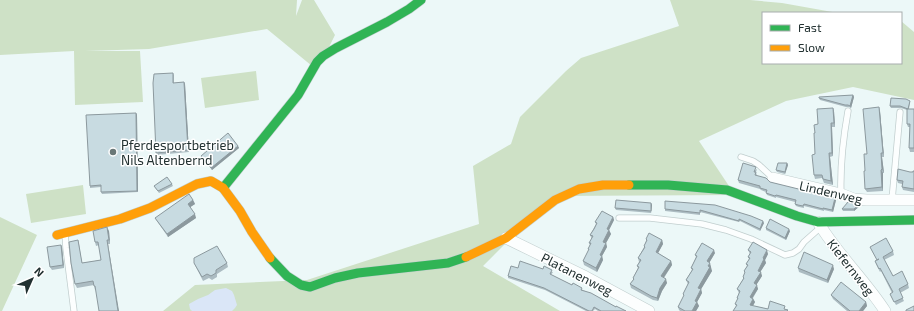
<svg xmlns="http://www.w3.org/2000/svg" width="914" height="311" viewBox="0 0 914 311" font-family="'Exo 2',sans-serif">
  <rect width="100%" height="100%" fill="#ecf8f8"/>
  <path fill="#cee1c6" d="M 0,0 L 297,0 L 296,16 L 302,0 L 314,0 L 335,35 L 328,49 L 312,66 L 267,29 L 149,49 L 85,51 L 140,51 L 143,102 L 75,105 L 74,51 L 0,55 Z
    M 670,0 L 750,0 L 782,3 L 838,13 L 763,13 L 763,63 L 901,63 L 901,21 L 914,32 L 914,100 L 853,87 L 786,101 L 699,141 L 735,195 L 553,196 L 483,266 L 560,311 L 163,311 L 195,285 L 307,280 L 479,224 L 473,166 L 511,144 L 520,117 L 566,71 L 581,58 L 679,26 Z
    M 256,71 L 259,100 L 205,108 L 201,78 Z
    M 83,185 L 86,214 L 31,223 L 26,194 Z
    M 0,217 L 37,235 L 2,311 L 0,311 Z"/>
  <path fill="#dae6f7" d="M 226,288 L 232,291 L 234,295 L 237,305 L 235,308 L 232,311 L 192,311 L 190,309 L 189,304 L 198,299 L 208,295 L 215,290 Z"/>
  <g fill="none" stroke-linecap="round" stroke-linejoin="round">
    <defs>
      <path id="lane" d="M 741,157 L 753,161 L 759,165 L 773,178
        M 841,194 C 840,166 843,139 848,111
        M 892,200 L 900,112
        M 619,218 L 650,218 L 702,224 L 726,230 L 751,239 L 785,255 L 793,253 L 799,249 L 804,242 L 821,227
        M 65,233 L 66,248 L 74,311"/>
      <path id="street" d="M 773,178 L 841,194 L 854,199 L 867,200 L 914,200
        M 818,222 C 837,254 865,280 885,311
        M 506,238 L 586,277 L 649,311"/>
      <path id="fast" d="M 629,185 L 668,185 L 727,190 L 797,216 L 818,222 L 914,220
        M 223,188 L 298,95 L 317,62 L 323,56 L 336,48 L 387,22 L 409,9 L 421,0
        M 270,258 L 287,276 L 301,285 L 310,287 L 335,278 L 358,273 L 448,263 L 466,257"/>
      <path id="slow" d="M 57,235 L 120,219 L 150,208 L 197,184 L 211,181 L 223,188 L 240,211 L 252,232 L 270,258
        M 466,257 L 506,238 L 555,200 L 579,189 L 603,185 L 629,185"/>
    </defs>
    <use href="#lane" stroke="#c1cece" stroke-width="7"/>
    <use href="#street" stroke="#c1cece" stroke-width="12"/>
    <use href="#fast" stroke="#c1cece" stroke-width="10"/>
    <use href="#slow" stroke="#c1cece" stroke-width="10"/>
    <use href="#lane" stroke="#fcfefe" stroke-width="5.5"/>
    <use href="#street" stroke="#fcfefe" stroke-width="11"/>
    <use href="#fast" stroke="#30b455" stroke-width="9"/>
    <use href="#slow" stroke="#ff9f0a" stroke-width="9"/>
  </g>
  <path fill="#acbcc2" d="M 173,73 L 174,75 L 174,83 L 184,82 L 185,84 L 189,152 L 157,155 L 156,153 Z
    M 853,95 L 854,97 L 851,108 L 849,107 L 846,107 L 820,100 L 819,98 Z
    M 910,101 L 910,102 L 909,109 L 914,109 L 914,152 L 910,152 L 909,148 L 910,127 L 908,127 L 907,124 L 907,110 L 901,108 L 891,108 L 890,106 Z
    M 879,107 L 880,111 L 884,157 L 882,157 L 884,173 L 883,173 L 883,191 L 867,192 L 865,189 L 865,171 L 867,154 Z
    M 833,108 L 834,111 L 835,127 L 832,127 L 833,156 L 830,157 L 833,185 L 824,183 L 822,178 L 815,179 L 814,175 L 815,154 L 815,133 L 818,124 Z
    M 136,113 L 137,115 L 138,192 L 102,194 L 101,192 L 101,187 L 90,188 L 90,186 Z
    M 238,146 L 239,148 L 212,170 L 202,157 L 201,156 Z
    M 787,163 L 788,165 L 785,174 L 777,172 L 776,170 Z
    M 757,169 L 756,172 L 757,176 L 770,182 L 836,200 L 833,212 L 824,210 L 824,211 L 804,206 L 804,208 L 799,207 L 796,206 L 795,204 L 795,202 L 776,197 L 776,198 L 767,195 L 766,192 L 761,190 L 760,189 L 739,183 L 738,180 Z
    M 914,171 L 914,192 L 903,190 L 902,187 L 902,184 L 898,183 L 897,180 L 910,172 L 913,172 Z
    M 172,184 L 173,186 L 159,193 L 154,186 Z
    M 193,200 L 195,204 L 190,207 L 196,218 L 168,237 L 157,221 L 155,218 Z
    M 665,201 L 764,223 L 760,231 L 740,221 L 739,222 L 700,212 L 700,215 L 665,211 Z
    M 651,203 L 652,205 L 651,213 L 616,210 L 615,208 Z
    M 860,206 L 854,211 L 843,211 L 842,209 Z
    M 613,217 L 614,220 L 609,230 L 611,234 L 606,243 L 607,247 L 602,256 L 603,260 L 597,272 L 584,265 L 583,261 L 589,250 L 588,249 L 590,245 L 589,243 L 592,239 L 590,235 L 596,224 L 595,222 Z
    M 766,228 L 790,231 L 786,240 L 766,230 Z
    M 109,231 L 110,244 L 108,244 L 96,290 L 95,290 L 94,285 L 77,288 L 75,284 L 78,240 L 79,244 L 82,263 L 101,260 L 99,245 L 96,246 L 95,242 Z
    M 646,239 L 662,240 L 663,244 L 658,253 L 671,261 L 672,265 L 664,278 L 667,283 L 662,291 L 658,301 L 653,300 L 631,288 L 630,284 L 633,280 L 633,278 L 638,268 L 637,266 L 639,262 L 638,258 L 644,247 L 644,246 L 646,241 Z
    M 61,245 L 62,247 L 64,268 L 52,270 L 50,267 Z
    M 870,247 L 893,251 L 894,255 L 884,260 L 893,276 L 908,284 L 909,288 L 900,293 L 904,301 L 896,305 L 890,294 L 892,293 L 881,271 L 880,272 L 876,264 L 875,261 L 877,260 Z
    M 748,250 L 768,254 L 765,260 L 766,263 L 760,272 L 762,276 L 756,285 L 758,289 L 753,298 L 755,302 L 753,306 L 768,309 L 786,309 L 788,310 L 788,311 L 733,311 L 736,306 L 735,304 L 738,300 L 737,298 L 739,293 L 737,289 L 743,279 L 743,277 L 745,273 L 744,271 L 747,266 L 746,264 L 749,259 L 748,257 L 750,254 Z
    M 715,253 L 709,263 L 711,267 L 710,268 L 712,271 L 701,289 L 702,293 L 697,302 L 699,306 L 696,311 L 680,311 L 679,310 L 678,307 L 684,296 L 683,294 L 688,284 L 686,280 L 692,270 L 691,268 L 696,257 L 695,255 Z
    M 194,263 L 227,263 L 228,267 L 217,274 L 217,277 L 212,280 L 209,278 L 203,281 Z
    M 518,268 L 553,272 L 551,275 L 583,290 L 616,307 L 626,311 L 598,311 L 595,309 L 593,311 L 586,311 L 545,290 L 508,278 L 508,276 Z
    M 798,268 L 834,269 L 828,283 L 799,272 Z
    M 831,295 L 866,302 L 867,306 L 863,311 L 847,311 L 833,299 Z"/>
  <path fill="#8c999e" d="M 184,82 L 185,84 L 189,152 L 188,150 Z
    M 853,95 L 854,97 L 851,108 L 850,106 Z
    M 879,107 L 880,111 L 884,157 L 883,153 Z
    M 833,108 L 834,111 L 835,127 L 834,123 Z
    M 136,113 L 137,115 L 138,192 L 137,191 Z
    M 831,123 L 832,127 L 833,156 L 832,153 Z
    M 238,146 L 239,148 L 212,170 L 211,168 Z
    M 829,153 L 830,157 L 833,185 L 831,181 Z
    M 881,153 L 882,157 L 884,173 L 882,169 Z
    M 787,163 L 788,165 L 785,174 L 785,172 Z
    M 881,170 L 883,173 L 883,191 L 882,187 Z
    M 835,198 L 836,200 L 833,212 L 832,210 Z
    M 193,200 L 195,204 L 189,208 L 188,204 Z
    M 651,203 L 652,205 L 651,213 Z
    M 859,205 L 860,206 L 854,211 L 854,209 Z
    M 195,214 L 196,218 L 168,237 L 167,234 Z
    M 613,217 L 614,220 L 609,230 L 611,234 L 606,243 L 607,247 L 602,256 L 603,260 L 597,272 L 596,268 L 607,229 Z
    M 763,221 L 764,223 L 760,231 L 760,229 Z
    M 107,227 L 109,231 L 110,244 L 109,240 Z
    M 789,229 L 790,231 L 786,240 L 785,238 Z
    M 107,240 L 108,244 L 119,311 L 118,311 Z
    M 662,240 L 663,244 L 657,255 L 656,252 Z
    M 61,245 L 62,247 L 64,268 L 63,265 Z
    M 714,250 L 715,253 L 708,265 L 707,261 Z
    M 767,250 L 768,254 L 765,260 L 766,263 L 759,274 L 758,271 L 763,258 Z
    M 671,261 L 672,265 L 662,280 L 661,276 Z
    M 710,263 L 712,271 L 700,291 L 698,288 Z
    M 833,265 L 834,269 L 828,283 L 827,280 Z
    M 761,272 L 762,276 L 755,287 L 754,283 Z
    M 666,279 L 667,283 L 662,291 L 658,301 L 657,298 L 660,288 Z
    M 757,285 L 758,289 L 751,300 L 750,297 Z
    M 701,289 L 702,293 L 696,304 L 695,301 Z
    M 753,299 L 755,302 L 751,309 L 750,305 Z
    M 697,302 L 699,306 L 696,311 L 692,311 Z
    M 866,302 L 867,306 L 863,311 L 859,311 Z"/>
  <path fill="#c8dbe1" stroke="#8c999e" d="M 173,73 L 173,83 L 184,82 L 188,150 L 156,153 L 153,83 L 154,74 Z
    M 853,95 L 850,106 L 848,105 L 845,105 L 819,98 L 819,97 Z
    M 891,98 L 906,99 L 910,101 L 908,109 L 900,106 L 890,106 Z
    M 879,107 L 883,153 L 881,153 L 882,169 L 881,170 L 882,187 L 865,189 L 864,171 L 865,171 L 864,154 L 867,154 L 863,109 Z
    M 833,108 L 834,123 L 831,123 L 832,153 L 829,153 L 831,181 L 823,179 L 822,175 L 814,175 L 812,155 L 815,154 L 814,133 L 815,133 L 814,125 L 818,124 L 817,109 Z
    M 907,109 L 914,109 L 914,148 L 909,148 L 910,124 L 907,124 Z
    M 136,113 L 137,191 L 101,192 L 101,185 L 90,186 L 86,115 Z
    M 228,133 L 238,146 L 211,168 L 201,156 Z
    M 743,163 L 756,167 L 754,172 L 756,172 L 755,175 L 766,178 L 770,182 L 835,198 L 832,210 L 823,208 L 823,209 L 804,204 L 803,206 L 798,205 L 795,204 L 796,200 L 776,195 L 775,196 L 766,193 L 767,190 L 760,188 L 760,186 L 738,180 Z
    M 778,163 L 787,163 L 785,172 L 776,170 Z
    M 898,169 L 910,172 L 913,172 L 913,171 L 914,171 L 914,189 L 902,187 L 903,181 L 897,180 Z
    M 167,177 L 172,184 L 158,191 L 154,186 Z
    M 189,194 L 193,200 L 188,204 L 195,214 L 167,234 L 155,218 Z
    M 616,200 L 651,203 L 651,211 L 615,208 Z
    M 665,201 L 715,205 L 751,216 L 763,221 L 760,229 L 739,219 L 739,221 L 700,210 L 700,213 L 665,209 Z
    M 848,202 L 859,205 L 854,209 L 842,209 Z
    M 602,211 L 613,217 L 607,229 L 609,230 L 603,242 L 606,243 L 600,255 L 602,256 L 596,268 L 583,261 L 589,249 L 588,249 L 591,243 L 589,243 L 593,236 L 590,235 L 594,229 L 597,223 L 595,222 Z
    M 770,219 L 789,229 L 785,238 L 766,228 Z
    M 107,227 L 109,240 L 107,240 L 118,311 L 99,311 L 95,286 L 94,286 L 93,281 L 75,284 L 71,263 L 69,242 L 78,240 L 82,263 L 101,260 L 98,242 L 95,242 L 93,231 Z
    M 649,233 L 662,240 L 656,252 L 671,261 L 661,276 L 666,279 L 660,288 L 657,298 L 651,296 L 630,284 L 634,279 L 633,278 L 639,267 L 637,266 L 641,260 L 638,258 L 645,247 L 644,246 L 647,240 L 646,239 Z
    M 886,238 L 893,251 L 883,257 L 893,276 L 902,271 L 908,284 L 899,289 L 903,298 L 894,302 L 890,294 L 893,292 L 880,268 L 879,269 L 875,261 L 879,259 L 877,260 L 870,247 Z
    M 753,242 L 767,250 L 763,258 L 764,259 L 758,271 L 761,272 L 754,283 L 757,285 L 750,297 L 753,299 L 750,305 L 768,309 L 770,301 L 785,306 L 784,309 L 788,310 L 787,311 L 733,311 L 737,305 L 735,304 L 738,298 L 737,298 L 740,291 L 737,289 L 744,278 L 743,277 L 745,272 L 744,271 L 748,265 L 746,264 L 750,258 L 748,257 L 751,252 L 748,250 Z
    M 702,243 L 714,250 L 707,261 L 710,263 L 708,266 L 710,267 L 698,288 L 701,289 L 695,301 L 697,302 L 692,311 L 685,311 L 678,307 L 684,295 L 683,294 L 689,282 L 686,280 L 693,269 L 691,268 L 697,256 L 695,255 Z
    M 61,245 L 63,265 L 50,267 L 47,247 Z
    M 217,246 L 227,263 L 216,270 L 216,273 L 211,276 L 207,274 L 202,277 L 194,263 L 194,258 Z
    M 804,252 L 833,265 L 827,280 L 798,268 Z
    M 520,261 L 543,269 L 544,266 L 552,270 L 550,274 L 572,285 L 573,283 L 582,288 L 581,290 L 591,293 L 616,307 L 616,306 L 626,311 L 601,311 L 594,307 L 592,311 L 589,311 L 544,288 L 508,276 L 511,266 L 518,268 Z
    M 841,282 L 866,302 L 859,311 L 850,311 L 831,295 Z
    M 914,306 L 914,311 L 906,311 L 906,310 Z"/>
  <circle fill="#697777" stroke="#fff" stroke-width="1.5" cx="113" cy="152" r="4"/>
  <g text-anchor="middle" dominant-baseline="central" stroke-width="3" stroke-linejoin="round" paint-order="stroke">
    <g font-size="13" fill="#223131" stroke="#fff" text-anchor="start">
      <text x="121" y="145">Pferdesportbetrieb<tspan x="121" dy="15">Nils Altenbernd</tspan></text>
    </g>
    <g font-size="13" fill="#223131" stroke="#fff">
      <text transform="translate(831 192) rotate(13)">Lindenweg</text>
      <text transform="translate(851 267) rotate(52)">Kiefernweg</text>
      <text transform="translate(577 274) rotate(27)">Platanenweg</text>
    </g>
  </g>
  <rect x="762" y="12" width="140" height="52" fill="#ffffff" stroke="#a7adad"/>
  <rect x="770" y="25" width="20" height="6" fill="#30b455" stroke="#a7adad"/>
  <text x="798" y="32" font-size="12" fill="#223131">Fast</text>
  <rect x="770" y="45" width="20" height="6" fill="#ff9f0a" stroke="#a7adad"/>
  <text x="798" y="52" font-size="12" fill="#223131">Slow</text>
  <g transform="translate(32 279) rotate(45)" stroke="#ffffff" stroke-width="3" paint-order="stroke">
  <path d="M0-3L7 15L0 10L-7 15Z" fill="#223131"/>
  <text y="-6" font-size="11" font-weight="bold" text-anchor="middle" fill="#223131">N</text>
  </g>
</svg>
